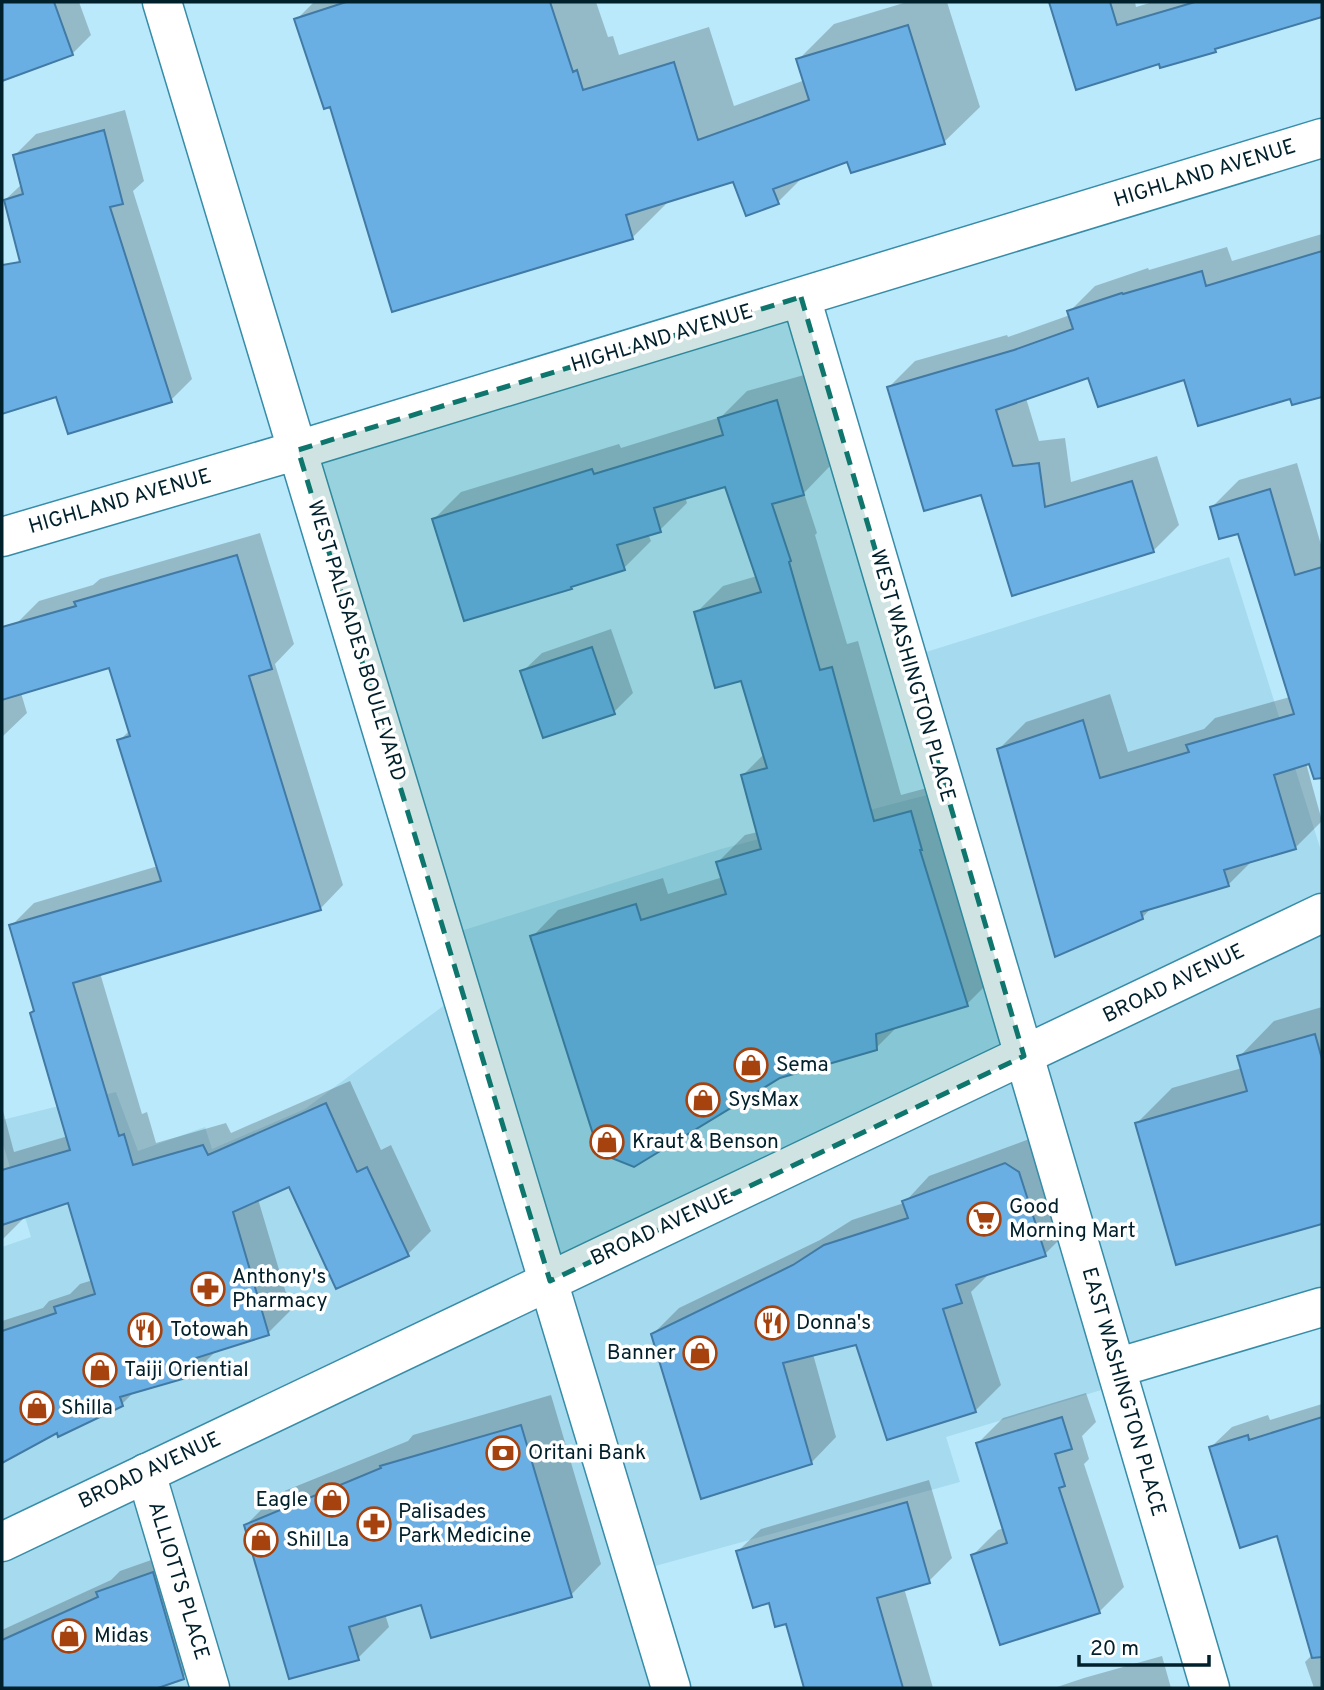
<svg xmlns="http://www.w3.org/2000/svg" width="1324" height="1690" viewBox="0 0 1324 1690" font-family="Overpass,sans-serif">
  <rect width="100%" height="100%" fill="#bae9fb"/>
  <path fill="#a6daee" d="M 1229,557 L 1322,854 L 1322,1307 L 1121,1384 L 946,1437 L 960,1482 L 637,1571 L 671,1688 L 2,1688 L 2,1247 L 31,1237 L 2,1141 L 2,1120 L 116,1092 L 138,1151 L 205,1127 L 212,1149 L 305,1109 L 462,992 L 445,936 L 721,849 L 946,790 L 907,658 Z"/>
  <path fill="#0003" d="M 2,2 L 79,2 L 91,35 L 72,54 L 2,79 Z
    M 314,2 L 596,2 L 608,37 L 613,36 L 619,55 L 709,27 L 734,106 L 805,80 L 798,60 L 834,24 L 907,2 L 947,2 L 980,107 L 944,142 L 849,160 L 803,177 L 778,202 L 734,180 L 668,202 L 633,237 L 394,309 L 331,105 L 296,20 Z
    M 1051,2 L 1135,2 L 1136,7 L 1153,2 L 1322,2 L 1322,14 L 1220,45 L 1215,50 L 1161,62 L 1078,88 Z
    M 125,110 L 144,181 L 133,191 L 192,379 L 171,400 L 57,394 L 2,412 L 2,318 L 28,310 L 28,286 L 5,200 L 22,184 L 15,155 L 36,134 Z
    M 1322,234 L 1322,395 L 1294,403 L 1292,397 L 1185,377 L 1090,376 L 1026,398 L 1039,441 L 1065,438 L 1071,482 L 1157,456 L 1179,525 L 1153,551 L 982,492 L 889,387 L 915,361 L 1007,335 L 1008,337 L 1070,315 L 1069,312 L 1095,286 L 1148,268 L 1149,270 L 1227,247 L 1232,261 Z
    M 804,375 L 830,466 L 804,493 L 817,533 L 815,535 L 847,644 L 858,641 L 901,795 L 938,785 L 994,977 L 967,1004 L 899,1025 L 876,1048 L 532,937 L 558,910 L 663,878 L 668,894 L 723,877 L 718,862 L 745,835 L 758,832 L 743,775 L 764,754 L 742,679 L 696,613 L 723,586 L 757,576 L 726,484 L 685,497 L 687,503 L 660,530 L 648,534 L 651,541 L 624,568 L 575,584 L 571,588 L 434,519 L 461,492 L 619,444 L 621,448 L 721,417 L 747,391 Z
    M 1297,463 L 1322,548 L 1322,758 L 1306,763 L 1322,821 L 1295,848 L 1253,860 L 1228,885 L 1152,907 L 1142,918 L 999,749 L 1026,722 L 1110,694 L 1128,752 L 1204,729 L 1215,718 L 1290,697 L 1239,531 L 1212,507 L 1239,480 Z
    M 260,533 L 294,644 L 275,664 L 343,885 L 320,909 L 100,973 L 142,1114 L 147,1112 L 156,1143 L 226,1123 L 231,1133 L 350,1081 L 381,1150 L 391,1145 L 431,1231 L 408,1254 L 290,1185 L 258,1199 L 291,1310 L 268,1333 L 216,1351 L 192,1375 L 135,1391 L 122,1404 L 58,1430 L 2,1460 L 2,1321 L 43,1308 L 49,1301 L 70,1294 L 80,1284 L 93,1280 L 69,1201 L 26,1216 L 2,1240 L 2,1107 L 14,1152 L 68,1136 L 11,926 L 34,903 L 158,866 L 119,741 L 130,730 L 110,666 L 21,693 L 27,713 L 2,737 L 2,642 L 20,636 L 16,624 L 39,601 L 93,585 L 100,579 Z
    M 611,629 L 633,693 L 614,712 L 522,672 L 542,653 Z
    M 1322,1007 L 1322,1222 L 1177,1263 L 1137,1123 L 1172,1088 L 1242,1068 L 1239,1057 L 1274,1021 Z
    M 1032,1138 L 1071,1228 L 1045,1254 L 986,1273 L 987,1276 L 971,1292 L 1001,1385 L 975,1411 L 857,1342 L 813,1354 L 836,1437 L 811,1463 L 653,1334 L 679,1308 L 820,1240 L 852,1220 L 904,1203 L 929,1176 Z
    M 1086,1393 L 1096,1422 L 1082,1436 L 1089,1459 L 1084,1464 L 1124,1587 L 1099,1612 L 973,1555 L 998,1530 L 1004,1528 L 978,1443 L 1003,1418 Z
    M 551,1395 L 601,1564 L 571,1595 L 422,1602 L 385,1614 L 389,1627 L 358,1658 L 246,1525 L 277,1494 L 408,1441 L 413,1435 Z
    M 1322,1404 L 1322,1688 L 1314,1688 L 1305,1662 L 1313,1654 L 1278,1534 L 1211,1447 L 1232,1427 L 1268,1415 L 1270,1420 Z
    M 929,1480 L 952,1558 L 929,1581 L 904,1588 L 933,1688 L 805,1688 L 787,1622 L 770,1601 L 738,1551 L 761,1529 Z
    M 174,1552 L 205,1655 L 183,1677 L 153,1688 L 2,1688 L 2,1630 L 111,1580 L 120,1571 Z
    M 1162,1656 L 1171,1688 L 1054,1688 L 1084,1678 Z"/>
  <path fill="#6aafe4" stroke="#407aa5" stroke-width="2" d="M 2,2 L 54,2 L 73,55 L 2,81 Z
    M 346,2 L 550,2 L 573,72 L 577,70 L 583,90 L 674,62 L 698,140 L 809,100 L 796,59 L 908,25 L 945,144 L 851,173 L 847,162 L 773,189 L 779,204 L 746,216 L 733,182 L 626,215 L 633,239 L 392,312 L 330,107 L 324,109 L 294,19 Z
    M 1049,2 L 1110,2 L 1117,25 L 1195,2 L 1322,2 L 1322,17 L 1215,49 L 1216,52 L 1160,68 L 1159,64 L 1076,90 Z
    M 104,130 L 123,204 L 110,207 L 172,402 L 68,434 L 56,397 L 2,414 L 2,265 L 20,262 L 4,200 L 23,194 L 13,155 Z
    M 1322,251 L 1322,397 L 1292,405 L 1290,399 L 1198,426 L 1184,380 L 1098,407 L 1088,378 L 996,410 L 1013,466 L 1039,463 L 1045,507 L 1132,481 L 1154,552 L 1012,596 L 981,495 L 924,511 L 887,387 L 1014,350 L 1073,329 L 1067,311 L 1122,293 L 1123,294 L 1202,271 L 1206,286 Z
    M 777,400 L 804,495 L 772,504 L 791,561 L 789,562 L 820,670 L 832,667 L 874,821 L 911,811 L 922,850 L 920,850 L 968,1006 L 876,1034 L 877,1050 L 780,1078 L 634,1167 L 599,1153 L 530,936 L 636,904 L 641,920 L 726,894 L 716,862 L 761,849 L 741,775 L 767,768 L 741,681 L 715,688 L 694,612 L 761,592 L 725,487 L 654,508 L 661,532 L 617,545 L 625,570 L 571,587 L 572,589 L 464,621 L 432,519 L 592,469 L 594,474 L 723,435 L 718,418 Z
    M 1270,489 L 1295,575 L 1322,567 L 1322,778 L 1314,779 L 1309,764 L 1274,775 L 1296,849 L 1224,870 L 1229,886 L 1141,912 L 1143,919 L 1055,957 L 997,749 L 1083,720 L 1100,778 L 1189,752 L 1186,745 L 1294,714 L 1238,534 L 1219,539 L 1210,507 Z
    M 237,555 L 272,669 L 249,676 L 321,910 L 73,983 L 119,1136 L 124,1134 L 133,1165 L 203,1145 L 208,1155 L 326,1103 L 357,1172 L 367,1167 L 409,1256 L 336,1289 L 289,1187 L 233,1212 L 269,1335 L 196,1358 L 193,1376 L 120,1397 L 123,1406 L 58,1437 L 57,1433 L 2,1463 L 2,1331 L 56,1313 L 54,1307 L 95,1294 L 68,1203 L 2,1225 L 2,1170 L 70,1150 L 30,1013 L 34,1011 L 9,925 L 161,881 L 117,740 L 130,736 L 109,668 L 2,700 L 2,627 L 76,606 L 74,602 Z
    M 592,647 L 615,714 L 543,738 L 520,671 Z
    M 1315,1034 L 1322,1059 L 1322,1224 L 1176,1265 L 1135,1123 L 1247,1091 L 1237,1056 Z
    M 1005,1163 L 1019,1172 L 1046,1256 L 956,1285 L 962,1303 L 943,1309 L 976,1412 L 887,1440 L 856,1345 L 783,1363 L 812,1464 L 701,1499 L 651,1334 L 793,1265 L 824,1245 L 908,1218 L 902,1201 Z
    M 1062,1417 L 1072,1449 L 1055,1454 L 1065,1486 L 1059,1488 L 1100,1613 L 1000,1645 L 971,1555 L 1007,1543 L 976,1443 Z
    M 1322,1417 L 1322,1657 L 1312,1658 L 1277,1536 L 1240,1548 L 1209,1447 L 1248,1435 L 1249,1440 Z
    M 521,1425 L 572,1597 L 431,1638 L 421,1605 L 349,1627 L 359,1660 L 289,1679 L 244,1525 L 381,1468 L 380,1466 Z
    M 907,1502 L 930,1583 L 877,1598 L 903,1688 L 804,1688 L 786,1624 L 775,1627 L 769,1603 L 753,1608 L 736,1551 Z
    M 153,1572 L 184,1679 L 158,1688 L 2,1688 L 2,1640 L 98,1597 L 96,1592 Z"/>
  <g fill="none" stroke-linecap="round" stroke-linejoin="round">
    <defs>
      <path id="street" d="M 162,2 L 671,1688
        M 801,297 L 1210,1688
        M 2,537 L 298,450 L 1322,138
        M 1116,1368 L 1322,1307
        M 146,1473 L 210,1688"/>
      <path id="secondary" d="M 2,1542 L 1322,913"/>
    </defs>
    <use href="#street" stroke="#378ca8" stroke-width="41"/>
    <use href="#secondary" stroke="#378ca8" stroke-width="41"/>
    <use href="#street" stroke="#fff" stroke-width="38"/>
    <use href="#secondary" stroke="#fff" stroke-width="38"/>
  </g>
  <path fill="#0f766e" fill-opacity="0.2" stroke="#0f766e" stroke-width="5" stroke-dasharray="14 9" stroke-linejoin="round" d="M 801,297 L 1024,1056 L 550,1281 L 298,450 Z"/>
  <defs>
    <symbol id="shop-ring" viewBox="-11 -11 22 22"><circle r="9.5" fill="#fff" stroke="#a6420e" stroke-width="1.5"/><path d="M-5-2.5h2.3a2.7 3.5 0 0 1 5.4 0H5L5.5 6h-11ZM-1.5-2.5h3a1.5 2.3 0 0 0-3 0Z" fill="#a6420e"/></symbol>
    <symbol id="supermarket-ring" viewBox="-11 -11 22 22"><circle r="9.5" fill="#fff" stroke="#a6420e" stroke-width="1.5"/><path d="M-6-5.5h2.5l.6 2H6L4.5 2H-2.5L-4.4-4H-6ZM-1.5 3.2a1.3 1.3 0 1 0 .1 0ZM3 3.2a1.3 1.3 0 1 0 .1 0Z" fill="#a6420e"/></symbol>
    <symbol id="pharmacy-ring" viewBox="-11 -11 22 22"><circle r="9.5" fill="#fff" stroke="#a6420e" stroke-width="1.5"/><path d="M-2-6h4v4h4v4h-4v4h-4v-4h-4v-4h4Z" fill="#a6420e"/></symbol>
    <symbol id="restaurant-ring" viewBox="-11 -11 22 22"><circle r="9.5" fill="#fff" stroke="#a6420e" stroke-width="1.5"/><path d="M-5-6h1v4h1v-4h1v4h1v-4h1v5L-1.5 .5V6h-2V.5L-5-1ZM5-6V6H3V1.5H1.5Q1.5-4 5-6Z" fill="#a6420e"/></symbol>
    <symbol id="bank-ring" viewBox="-11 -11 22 22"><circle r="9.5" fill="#fff" stroke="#a6420e" stroke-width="1.5"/><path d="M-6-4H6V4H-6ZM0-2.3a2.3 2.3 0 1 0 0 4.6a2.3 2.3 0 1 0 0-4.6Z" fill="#a6420e"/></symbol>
  </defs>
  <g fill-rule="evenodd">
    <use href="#shop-ring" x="732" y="1046" width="38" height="38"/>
    <use href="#shop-ring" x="684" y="1081" width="38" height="38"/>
    <use href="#shop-ring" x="588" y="1123" width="38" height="38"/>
    <use href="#supermarket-ring" x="965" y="1200" width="38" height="38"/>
    <use href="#pharmacy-ring" x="189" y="1270" width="38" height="38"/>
    <use href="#restaurant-ring" x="753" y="1304" width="38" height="38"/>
    <use href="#restaurant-ring" x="126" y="1311" width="38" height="38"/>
    <use href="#shop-ring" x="681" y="1334" width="38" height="38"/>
    <use href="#shop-ring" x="81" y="1351" width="38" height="38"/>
    <use href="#shop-ring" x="18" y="1389" width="38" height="38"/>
    <use href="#bank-ring" x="484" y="1434" width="38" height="38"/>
    <use href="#shop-ring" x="313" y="1481" width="38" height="38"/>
    <use href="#pharmacy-ring" x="355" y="1505" width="38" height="38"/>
    <use href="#shop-ring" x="242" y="1521" width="38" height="38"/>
    <use href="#shop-ring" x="50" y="1617" width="38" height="38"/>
  </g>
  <g text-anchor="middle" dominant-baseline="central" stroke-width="7" stroke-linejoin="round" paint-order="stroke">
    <g font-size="21" fill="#00202b" stroke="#fff">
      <text transform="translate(1205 174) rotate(-17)">HIGHLAND AVENUE</text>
      <text transform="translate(662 339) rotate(-17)">HIGHLAND AVENUE</text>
      <text transform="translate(120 502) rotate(-16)">HIGHLAND AVENUE</text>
      <text transform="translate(356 641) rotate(73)">WEST PALISADES BOULEVARD</text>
      <text transform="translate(912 676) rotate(74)">WEST WASHINGTON PLACE</text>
      <text transform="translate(1174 984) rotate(-26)">BROAD AVENUE</text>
      <text transform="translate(662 1228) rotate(-25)">BROAD AVENUE</text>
      <text transform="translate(1123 1392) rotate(74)">EAST WASHINGTON PLACE</text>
      <text transform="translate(150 1471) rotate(-25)">BROAD AVENUE</text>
      <text transform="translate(178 1581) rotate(73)">ALLIOTTS PLACE</text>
    </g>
    <g font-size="21" fill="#00202b" stroke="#fff" text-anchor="start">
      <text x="776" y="1065">Sema</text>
      <text x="728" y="1100">SysMax</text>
      <text x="632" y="1142">Kraut &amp; Benson</text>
      <text x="1009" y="1207">Good<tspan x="1009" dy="24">Morning Mart</tspan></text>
      <text x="232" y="1277">Anthony's<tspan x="232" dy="24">Pharmacy</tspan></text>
      <text x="796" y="1323">Donna's</text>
      <text x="170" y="1330">Totowah</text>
      <text x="676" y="1353" text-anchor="end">Banner</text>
      <text x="124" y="1370">Taiji Oriential</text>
      <text x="61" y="1408">Shilla</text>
      <text x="528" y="1453">Oritani Bank</text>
      <text x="308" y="1500" text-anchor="end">Eagle</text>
      <text x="398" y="1512">Palisades<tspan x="398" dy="24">Park Medicine</tspan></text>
      <text x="286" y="1540">Shil La</text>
      <text x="94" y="1636">Midas</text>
    </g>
  </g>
  <rect width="1324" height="1690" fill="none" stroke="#00202b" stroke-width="7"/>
  <path d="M1079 1655v10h130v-10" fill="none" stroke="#00202b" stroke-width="3.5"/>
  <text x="1090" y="1655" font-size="21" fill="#00202b" stroke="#ffffff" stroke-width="5" paint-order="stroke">20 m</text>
</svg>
